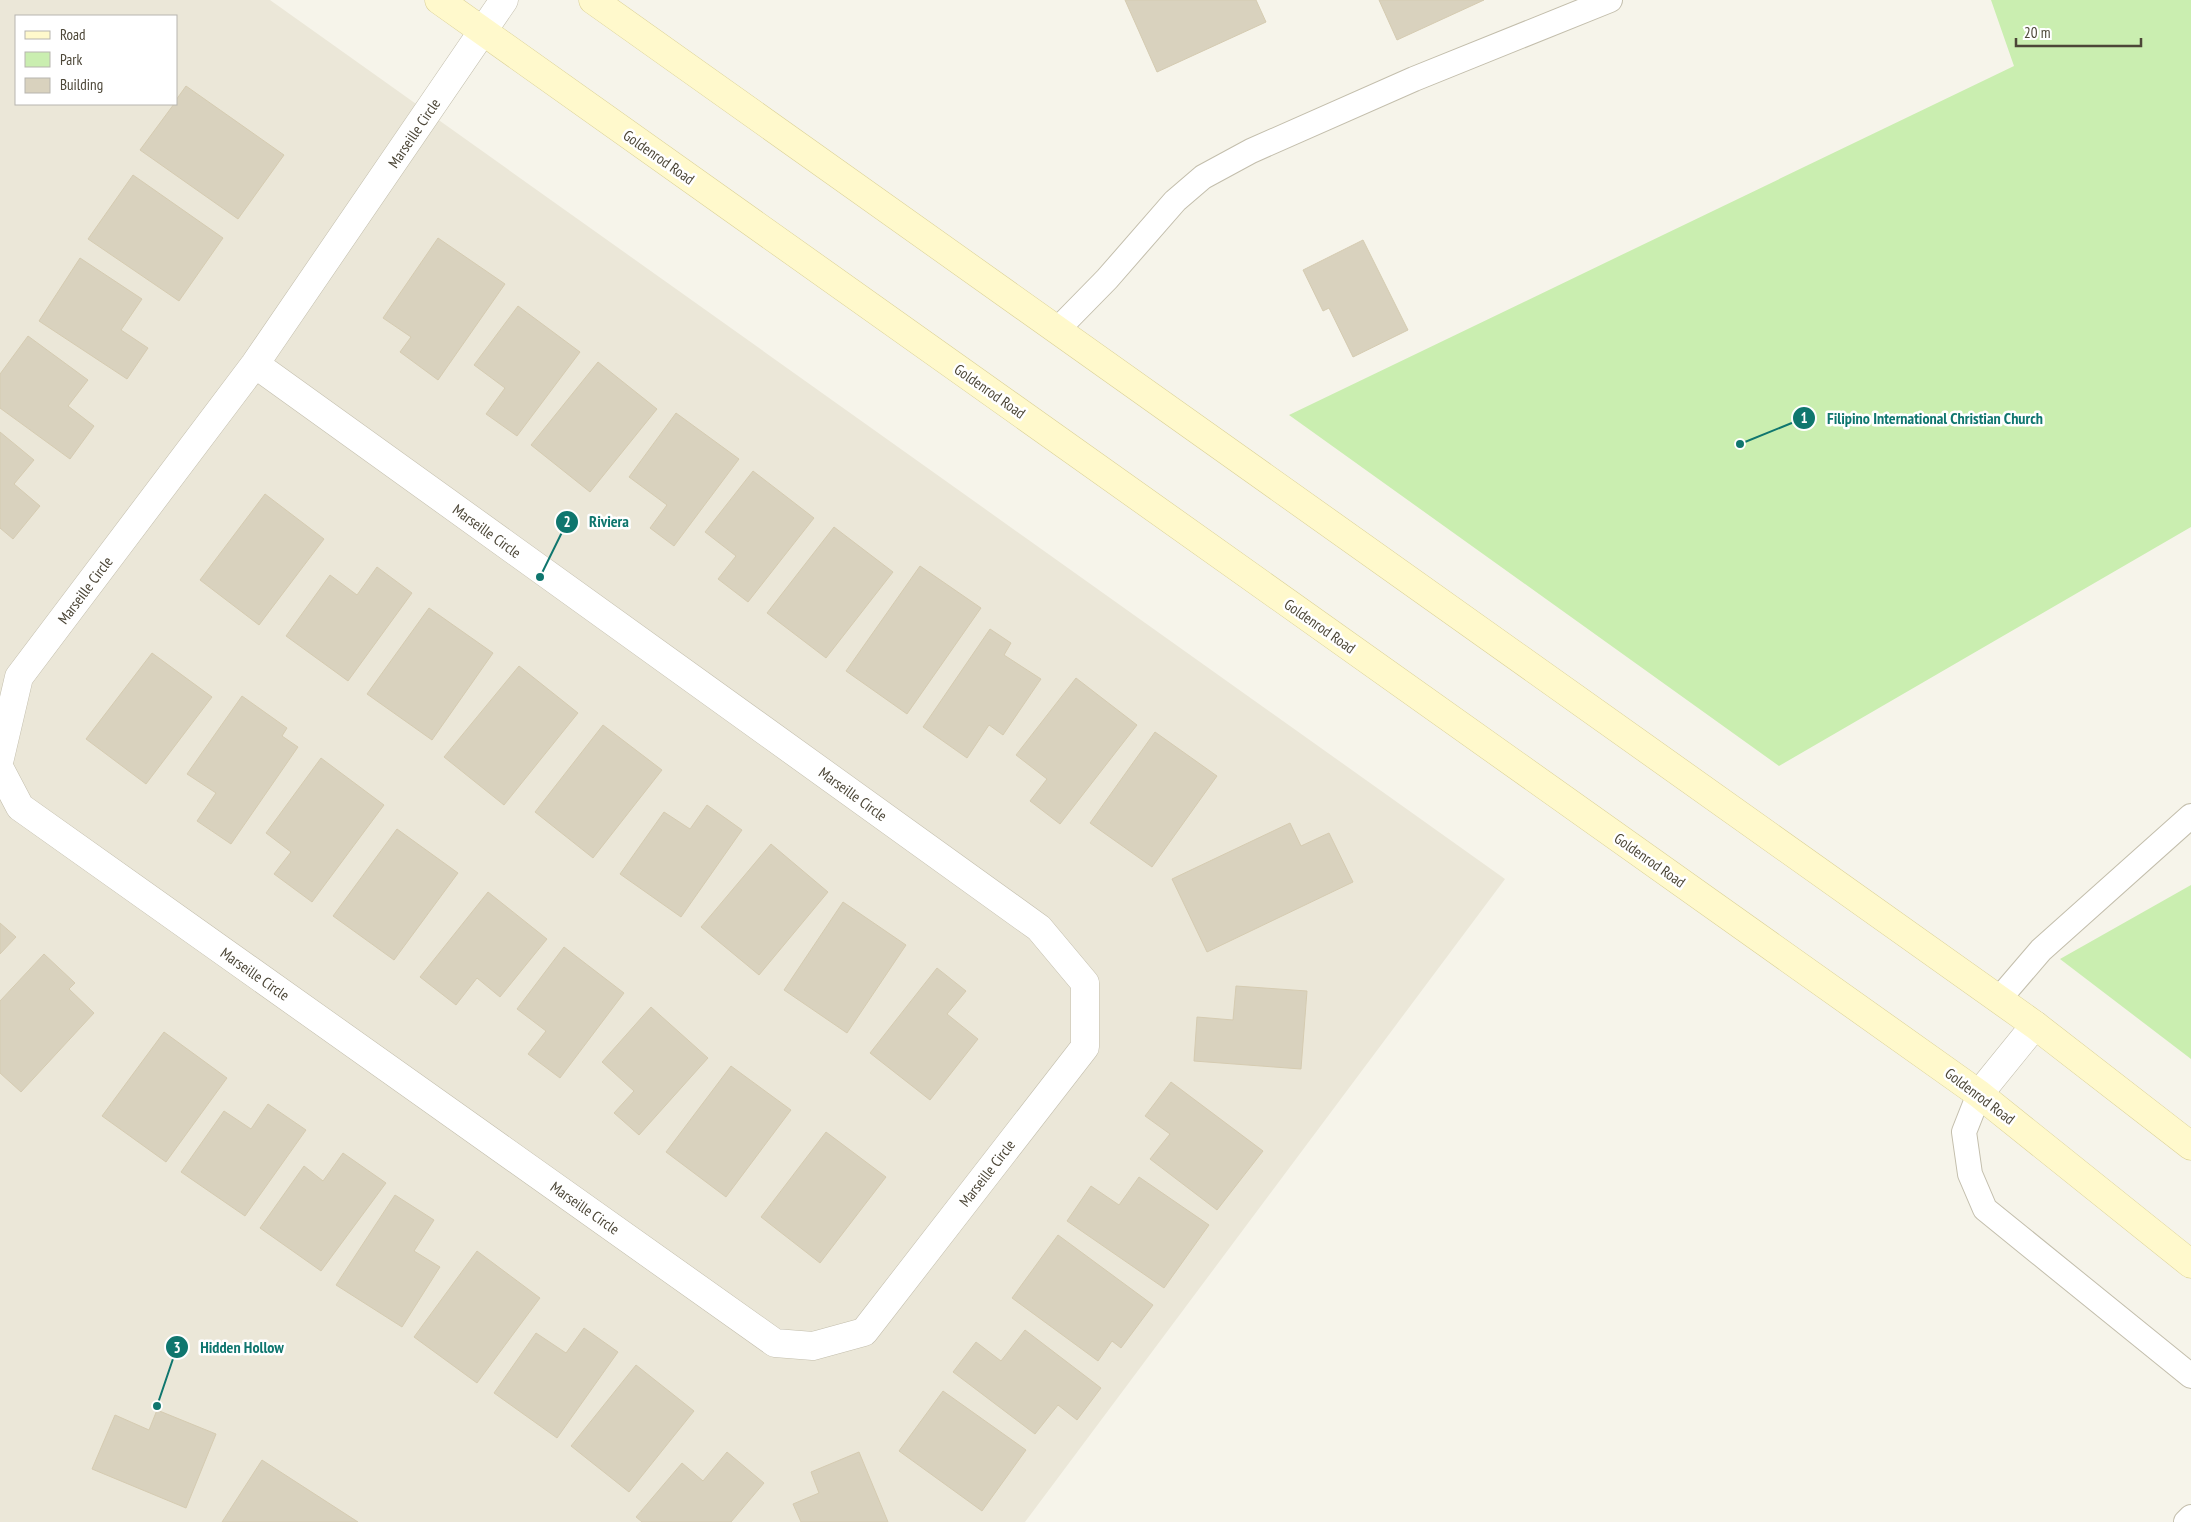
<svg xmlns="http://www.w3.org/2000/svg" width="2191" height="1522" viewBox="0 0 2191 1522" font-family="'PT Sans Narrow',sans-serif">
  <rect width="100%" height="100%" fill="#f6f4ea"/>
  <path fill="#ebe7d8" fill-rule="evenodd" d="M 0,0 L 270,0 L 1505,879 L 1025,1522 L 0,1522 ZM 16,16 L 176,16 L 176,104 L 16,104 Z"/>
  <path fill="#caeeb0" d="M 1991,0 L 2191,0 L 2191,527 L 1779,766 L 1289,415 L 2014,66 Z
    M 2191,885 L 2191,1059 L 2060,959 Z"/>
  <path fill="#d9d2be" stroke="#d5cbb1" d="M 1125,0 L 1256,0 L 1266,22 L 1157,72 Z
    M 1379,0 L 1484,0 L 1397,40 Z
    M 186,86 L 284,155 L 238,219 L 140,150 L 174,104 L 176,104 L 176,100 Z
    M 133,175 L 223,238 L 179,301 L 88,239 Z
    M 438,238 L 505,284 L 438,380 L 400,352 L 411,337 L 383,318 Z
    M 1363,240 L 1408,330 L 1353,357 L 1329,308 L 1323,311 L 1303,270 Z
    M 80,258 L 142,299 L 121,330 L 148,348 L 127,379 L 39,321 Z
    M 518,306 L 580,352 L 517,436 L 486,414 L 505,388 L 474,365 Z
    M 28,336 L 88,380 L 68,406 L 94,426 L 70,459 L 0,408 L 0,374 Z
    M 598,362 L 657,409 L 590,492 L 531,445 Z
    M 676,413 L 739,459 L 674,546 L 650,528 L 667,505 L 629,477 Z
    M 0,432 L 34,460 L 14,484 L 40,506 L 13,539 L 0,528 Z
    M 753,471 L 814,518 L 748,602 L 718,579 L 736,556 L 705,532 Z
    M 265,494 L 324,539 L 259,625 L 200,580 Z
    M 834,527 L 893,572 L 826,658 L 767,613 Z
    M 920,566 L 981,608 L 907,714 L 846,671 Z
    M 377,567 L 412,593 L 348,681 L 286,636 L 330,575 L 357,595 Z
    M 429,608 L 493,653 L 432,740 L 367,694 Z
    M 990,629 L 1011,643 L 1004,655 L 1041,679 L 1003,735 L 989,725 L 967,758 L 923,727 Z
    M 152,653 L 212,697 L 146,784 L 86,739 Z
    M 519,666 L 578,713 L 504,805 L 444,757 Z
    M 1076,678 L 1137,725 L 1060,824 L 1030,801 L 1047,779 L 1016,755 Z
    M 242,696 L 287,728 L 282,736 L 298,747 L 231,844 L 197,821 L 216,793 L 187,774 Z
    M 603,725 L 662,770 L 593,858 L 535,812 Z
    M 1155,732 L 1217,776 L 1152,867 L 1090,823 Z
    M 321,758 L 384,805 L 312,902 L 274,874 L 291,852 L 266,833 Z
    M 707,805 L 742,830 L 681,917 L 620,874 L 664,812 L 690,829 Z
    M 1290,823 L 1301,846 L 1329,833 L 1353,882 L 1207,952 L 1172,879 Z
    M 397,829 L 458,873 L 394,960 L 333,916 Z
    M 771,844 L 828,892 L 759,975 L 701,927 Z
    M 488,892 L 547,939 L 500,997 L 477,978 L 456,1005 L 420,977 Z
    M 843,902 L 906,945 L 847,1033 L 784,990 Z
    M 0,923 L 16,937 L 0,954 Z
    M 564,947 L 624,993 L 560,1078 L 528,1054 L 546,1031 L 517,1009 Z
    M 44,954 L 75,983 L 69,989 L 94,1013 L 21,1092 L 0,1073 L 0,1001 Z
    M 937,968 L 966,991 L 947,1014 L 978,1039 L 930,1100 L 870,1053 Z
    M 1236,986 L 1307,991 L 1301,1069 L 1194,1061 L 1197,1017 L 1233,1020 Z
    M 651,1007 L 708,1058 L 639,1135 L 614,1113 L 634,1091 L 602,1062 Z
    M 164,1032 L 227,1078 L 166,1162 L 102,1116 Z
    M 731,1066 L 791,1110 L 726,1197 L 666,1152 Z
    M 1171,1082 L 1263,1151 L 1217,1210 L 1150,1159 L 1170,1134 L 1145,1116 Z
    M 268,1104 L 306,1130 L 245,1216 L 181,1172 L 224,1111 L 251,1129 Z
    M 826,1132 L 886,1177 L 820,1263 L 761,1217 Z
    M 343,1153 L 386,1183 L 321,1271 L 260,1228 L 304,1166 L 323,1181 Z
    M 1139,1177 L 1209,1225 L 1164,1288 L 1067,1221 L 1091,1186 L 1119,1205 Z
    M 395,1195 L 434,1220 L 414,1251 L 440,1267 L 402,1327 L 336,1285 Z
    M 1058,1235 L 1153,1305 L 1121,1348 L 1112,1341 L 1098,1361 L 1012,1298 Z
    M 477,1251 L 540,1298 L 477,1383 L 414,1337 Z
    M 584,1328 L 618,1352 L 557,1438 L 494,1393 L 536,1333 L 566,1353 Z
    M 1025,1330 L 1101,1388 L 1077,1420 L 1058,1405 L 1035,1434 L 953,1372 L 976,1342 L 1001,1361 Z
    M 636,1365 L 694,1411 L 629,1492 L 571,1446 Z
    M 943,1391 L 1026,1450 L 982,1511 L 899,1451 Z
    M 157,1410 L 216,1434 L 186,1508 L 92,1469 L 115,1415 L 149,1430 Z
    M 727,1452 L 764,1483 L 731,1522 L 642,1522 L 636,1517 L 682,1463 L 703,1481 Z
    M 859,1452 L 888,1522 L 801,1522 L 793,1504 L 819,1493 L 811,1472 Z
    M 262,1460 L 358,1522 L 222,1522 Z"/>
  <g fill="none" stroke-linecap="round" stroke-linejoin="round">
    <defs>
      <path id="service" d="M 1057,330 L 1107,279 L 1175,201 L 1203,177 L 1251,151 L 1414,79 L 1610,0
        M 1999,999 L 2041,950 L 2191,816
        M 1979,1094 L 1964,1132 L 1970,1174 L 1985,1209 L 2191,1376
        M 2186,1522 L 2191,1517"/>
      <path id="minor" d="M 0,758 L 19,677 L 255,364 L 504,0
        M 0,769 L 20,807 L 775,1343 L 813,1346 L 864,1332 L 1085,1047 L 1085,983 L 1039,928 L 255,364
        M 1979,1094 L 2035,1025"/>
      <path id="secondary" d="M 439,0 L 1979,1094 L 2191,1264
        M 593,0 L 2035,1025 L 2191,1146"/>
    </defs>
    <use href="#service" stroke="#c3beac" stroke-width="26"/>
    <use href="#minor" stroke="#c3beac" stroke-width="29"/>
    <use href="#secondary" stroke="#dbd196" stroke-width="29"/>
    <use href="#service" stroke="#fff" stroke-width="24"/>
    <use href="#minor" stroke="#fff" stroke-width="28"/>
    <use href="#secondary" stroke="#fff9cc" stroke-width="28"/>
  </g>
  <g text-anchor="middle" dominant-baseline="central" stroke-width="5" stroke-linejoin="round" paint-order="stroke">
    <g font-size="15" fill="#4c4637" stroke="#fff">
      <text transform="translate(414 133) rotate(-56)">Marseille Circle</text>
      <text transform="translate(659 157) rotate(35)">Goldenrod Road</text>
      <text transform="translate(990 391) rotate(35)">Goldenrod Road</text>
      <text transform="translate(487 531) rotate(36)">Marseille Circle</text>
      <text transform="translate(85 590) rotate(-53)">Marseille Circle</text>
      <text transform="translate(1320 626) rotate(35)">Goldenrod Road</text>
      <text transform="translate(853 794) rotate(36)">Marseille Circle</text>
      <text transform="translate(1650 860) rotate(35)">Goldenrod Road</text>
      <text transform="translate(255 974) rotate(35)">Marseille Circle</text>
      <text transform="translate(1980 1096) rotate(37)">Goldenrod Road</text>
      <text transform="translate(987 1173) rotate(-52)">Marseille Circle</text>
      <text transform="translate(585 1208) rotate(35)">Marseille Circle</text>
    </g>
  </g>
  <path fill="none" stroke="#0f766e" stroke-width="2" d="M1740 444L1804 418M540 577L567 522M157 1406L177 1347"/>
  <g fill="#0f766e" stroke="#fff" stroke-width="2">
    <circle cx="1740" cy="444" r="5"/>
    <circle cx="540" cy="577" r="5"/>
    <circle cx="157" cy="1406" r="5"/>
    <circle cx="1804" cy="418" r="12"/>
    <circle cx="567" cy="522" r="12"/>
    <circle cx="177" cy="1347" r="12"/>
  </g>
  <g font-size="15" text-anchor="middle" font-weight="bold" fill="#fff">
    <text x="1804" y="423">1</text>
    <text x="567" y="527">2</text>
    <text x="177" y="1353">3</text>
  </g>
  <g font-size="16" text-anchor="middle" font-weight="bold" fill="#0f766e" stroke="#fff" stroke-width="5" stroke-linejoin="round" paint-order="stroke">
    <text x="1935" y="424">Filipino International Christian Church</text>
    <text x="609" y="527">Riviera</text>
    <text x="242" y="1353">Hidden Hollow</text>
  </g>
  <rect x="15" y="15" width="162" height="90" fill="#ffffff" stroke="#b7b5af"/>
  <rect x="25" y="31" width="25" height="8" fill="#fff9cc" stroke="#b7b5af"/>
  <text x="60" y="40" font-size="15" fill="#4c4637">Road</text>
  <rect x="25" y="52" width="25" height="15" fill="#caeeb0" stroke="#b7b5af"/>
  <text x="60" y="65" font-size="15" fill="#4c4637">Park</text>
  <rect x="25" y="78" width="25" height="15" fill="#d9d2be" stroke="#b7b5af"/>
  <text x="60" y="90" font-size="15" fill="#4c4637">Building</text>
  <path d="M2016 38v8h125v-8" fill="none" stroke="#4c4637" stroke-width="2.5"/>
  <text x="2024" y="38" font-size="15" fill="#4c4637" stroke="#ffffff" stroke-width="4" paint-order="stroke">20 m</text>
</svg>
